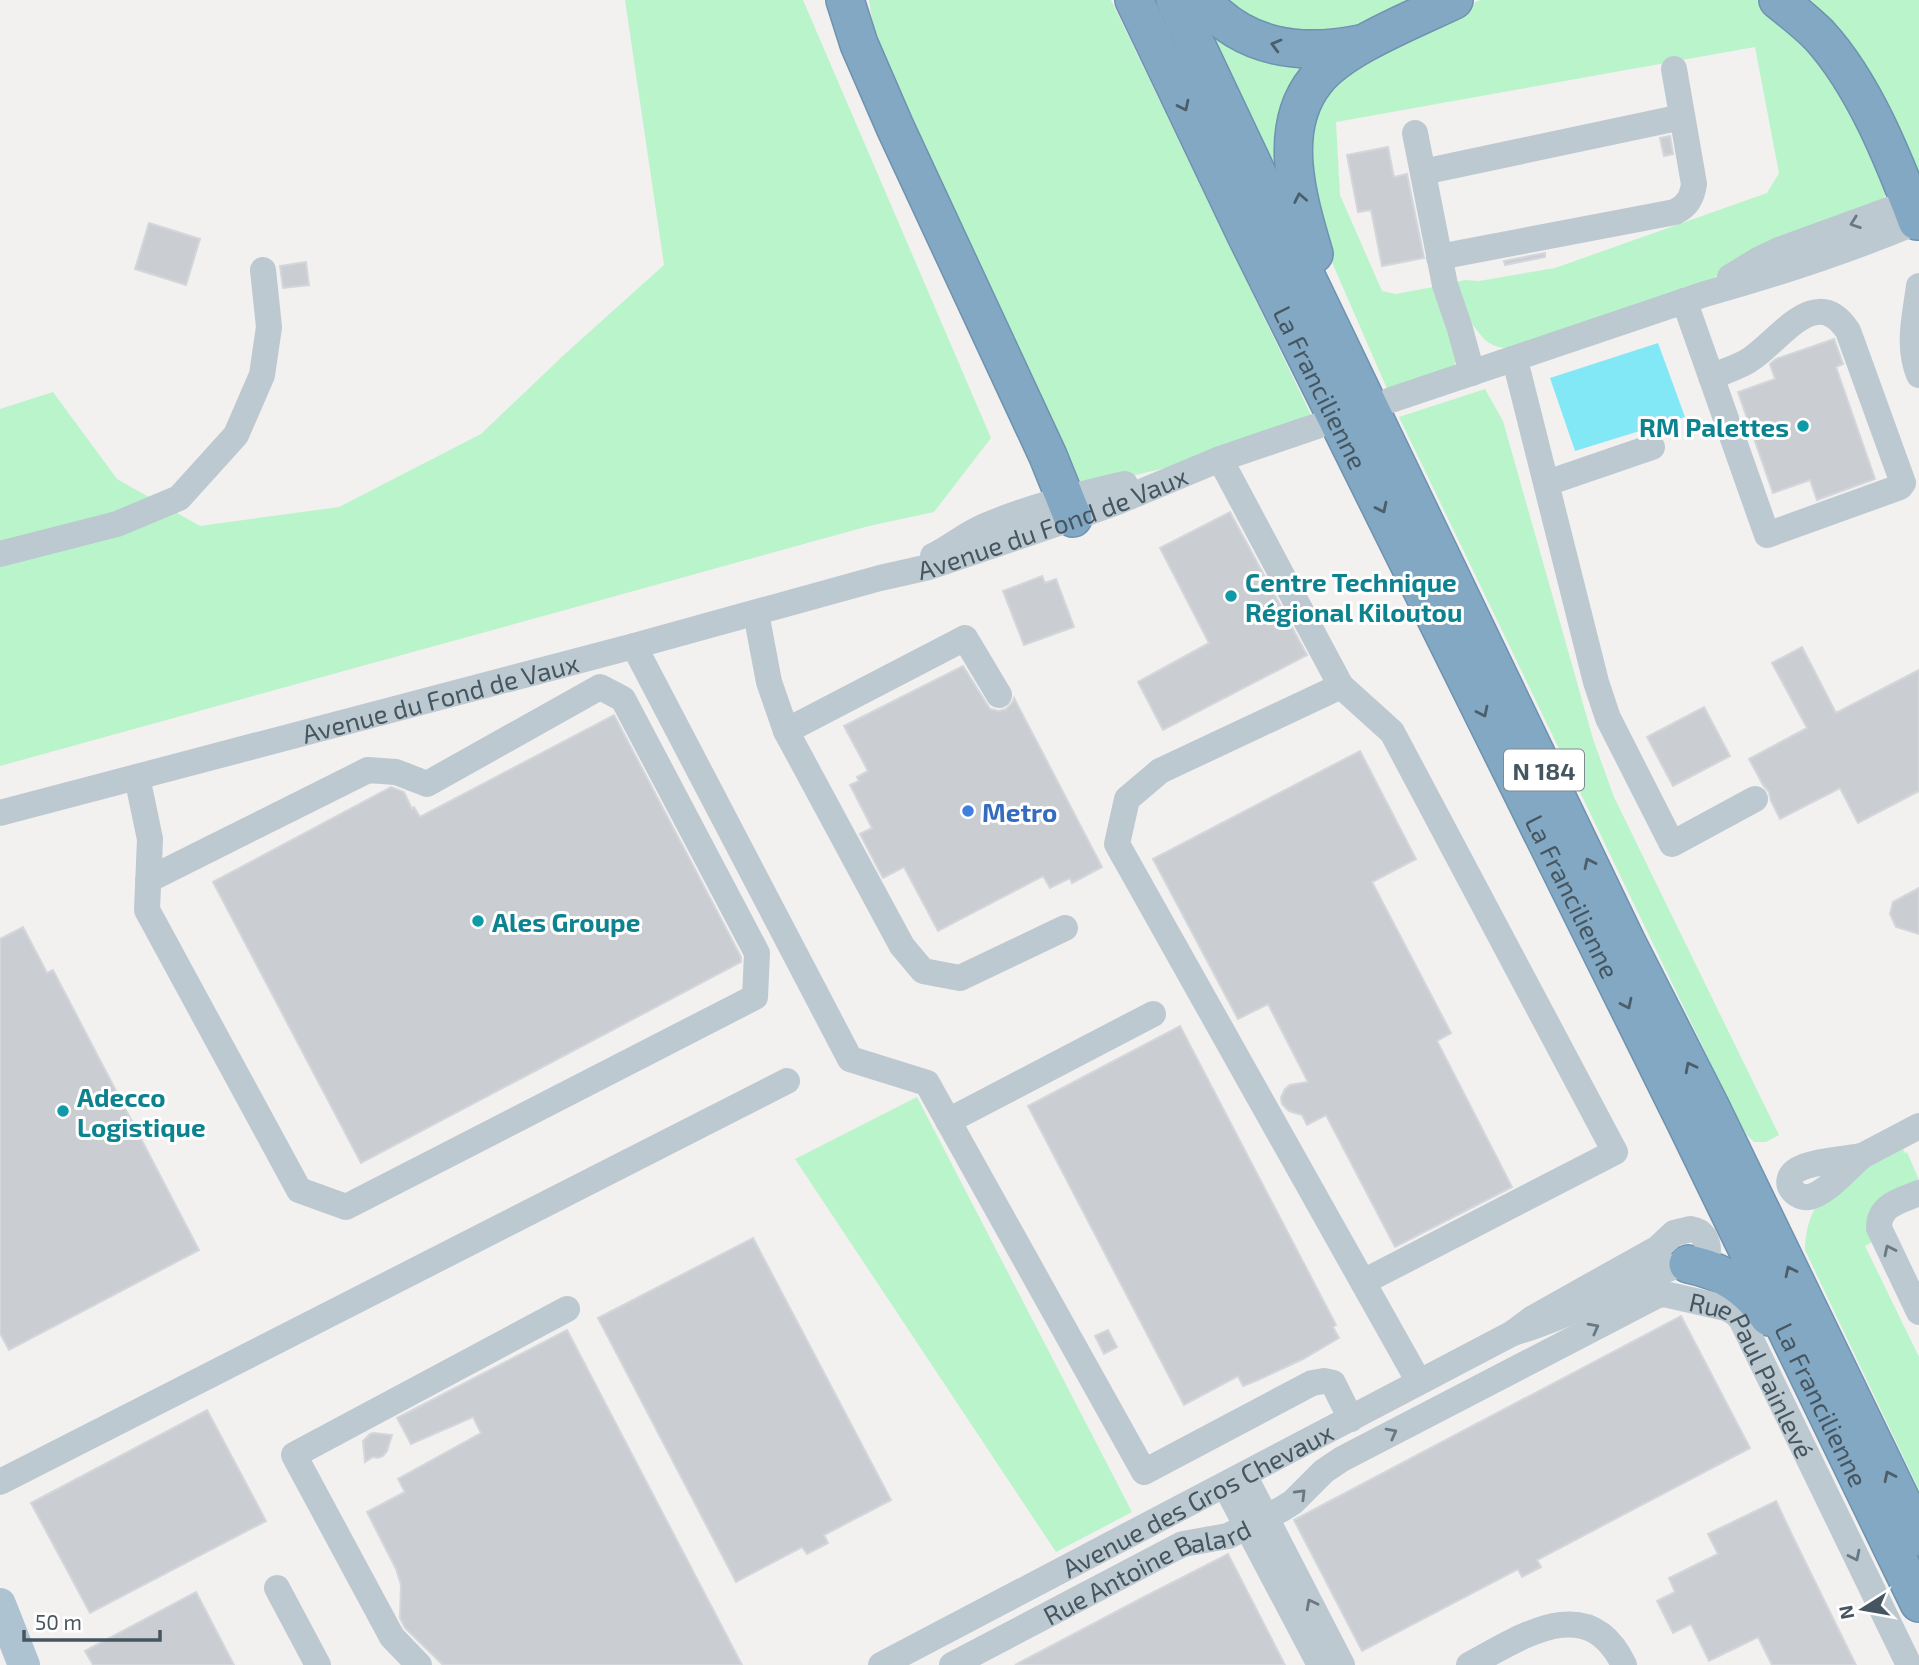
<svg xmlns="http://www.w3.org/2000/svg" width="1919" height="1665" viewBox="0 0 1919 1665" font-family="'Exo 2',sans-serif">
  <rect width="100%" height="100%" fill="#f3f0f0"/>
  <path fill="#baf4cb" d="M 625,0 L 803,0 L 991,438 L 934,512 L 869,526 L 0,766 L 0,409 L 53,392 L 117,479 L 200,526 L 339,507 L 481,434 L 566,353 L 664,265 Z
    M 869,0 L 1111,0 L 1312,417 L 1178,465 L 1093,485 L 1084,484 L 1074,477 L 875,40 Z
    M 1216,0 L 1431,0 L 1358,37 L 1300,40 Z
    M 1480,0 L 1761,0 L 1845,88 L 1887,192 L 1882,201 L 1742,260 L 1712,279 L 1518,347 C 1510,348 1499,349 1491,344 C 1476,336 1457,299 1452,283 L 1465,280 L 1479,281 L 1555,268 L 1767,193 L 1779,173 L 1755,47 L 1336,122 L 1340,195 L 1382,291 L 1395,294 L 1439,286 L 1460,351 L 1454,366 L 1388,391 L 1311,214 L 1308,117 L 1357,61 Z
    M 1796,0 L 1919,0 L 1919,183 Z
    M 1208,26 L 1315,60 L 1281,184 Z
    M 1485,389 L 1503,421 L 1593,739 L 1614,797 L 1779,1135 L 1766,1142 L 1754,1142 L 1747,1135 L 1741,1126 L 1399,417 Z
    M 917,1097 L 1132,1512 L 1056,1552 L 795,1159 Z
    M 1903,1149 L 1905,1153 L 1907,1152 L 1919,1180 L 1919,1187 L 1876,1240 L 1865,1246 L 1919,1357 L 1919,1490 L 1805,1250 C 1805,1234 1809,1216 1819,1202 C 1833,1183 1881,1161 1903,1149 Z"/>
  <path fill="#83e8f6" d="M 1658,343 L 1685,417 L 1575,451 L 1550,378 Z"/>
  <path fill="#caced3" stroke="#d3d7dc" stroke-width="2" d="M 1670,136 L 1673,154 L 1664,156 L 1660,138 Z
    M 1388,147 L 1394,177 L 1407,174 L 1424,258 L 1382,266 L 1371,210 L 1358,212 L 1347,155 Z
    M 149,223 L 200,239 L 186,285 L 135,269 Z
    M 1545,253 L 1545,257 L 1505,265 L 1504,261 Z
    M 306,262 L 309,285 L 283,288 L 280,266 Z
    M 1834,339 L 1843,364 L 1836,367 L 1875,479 L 1817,500 L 1810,480 L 1773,493 L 1738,392 L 1775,379 L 1770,364 L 1776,359 Z
    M 1230,512 L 1307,655 L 1163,730 L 1138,682 L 1209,643 L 1160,548 Z
    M 1042,576 L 1045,583 L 1056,579 L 1074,627 L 1024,645 L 1003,591 Z
    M 1802,647 L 1836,713 L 1919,670 L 1919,791 L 1858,823 L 1840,788 L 1780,819 L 1771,801 L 1769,792 L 1763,785 L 1749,759 L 1807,728 L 1772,663 Z
    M 963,666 L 990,709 L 999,711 L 1006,709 L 1012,703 L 1014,698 L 1102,867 L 1072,883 L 1070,878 L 1050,888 L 1043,876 L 938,931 L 904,867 L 883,878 L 860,834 L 872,828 L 850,785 L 859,781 L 857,777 L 868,771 L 844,726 Z
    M 1704,707 L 1730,756 L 1673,786 L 1647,737 Z
    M 614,715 L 741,957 L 741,962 L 361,1163 L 213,882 L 391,787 L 404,792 L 412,809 L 414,807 L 420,817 Z
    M 1360,751 L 1416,859 L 1372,882 L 1451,1033 L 1437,1041 L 1512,1187 L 1395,1247 L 1326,1115 L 1307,1125 L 1302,1115 L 1289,1111 L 1282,1104 L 1281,1098 L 1285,1089 L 1290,1085 L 1308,1082 L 1268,1004 L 1238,1019 L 1153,859 Z
    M 1919,888 L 1919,934 L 1896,927 L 1890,914 L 1893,902 Z
    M 23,927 L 47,973 L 53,970 L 199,1250 L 9,1350 L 0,1333 L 0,939 Z
    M 1180,1026 L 1336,1325 L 1333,1327 L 1339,1338 L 1303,1359 L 1258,1380 L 1243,1386 L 1238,1376 L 1184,1405 L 1028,1106 Z
    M 753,1238 L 891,1500 L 824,1535 L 828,1543 L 807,1554 L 802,1547 L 736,1582 L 598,1318 Z
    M 1681,1316 L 1750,1448 L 1537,1560 L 1541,1567 L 1522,1577 L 1518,1569 L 1362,1651 L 1294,1520 Z
    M 567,1330 L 742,1665 L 443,1665 L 405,1628 L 400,1618 L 401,1585 L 396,1569 L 367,1512 L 405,1492 L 398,1479 L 481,1433 L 473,1417 L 411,1444 L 397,1418 Z
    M 1108,1330 L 1117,1347 L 1104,1354 L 1095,1336 Z
    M 207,1410 L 266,1521 L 90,1613 L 31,1503 Z
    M 374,1433 L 392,1435 L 387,1451 L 383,1456 L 378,1458 L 373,1457 L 365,1462 L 363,1441 L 370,1434 Z
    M 1776,1501 L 1794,1539 L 1856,1665 L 1772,1665 L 1758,1637 L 1709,1661 L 1691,1624 L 1673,1633 L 1657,1601 L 1675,1592 L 1669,1578 L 1718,1554 L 1708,1534 Z
    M 1228,1554 L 1285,1665 L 1015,1665 L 1142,1598 Z
    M 196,1592 L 234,1665 L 93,1665 L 85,1651 Z"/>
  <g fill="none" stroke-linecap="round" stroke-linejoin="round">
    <defs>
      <g id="highway">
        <path d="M 845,0 L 859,44 L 895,127 L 1048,456 L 1073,518"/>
        <path id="s4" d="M 1134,0 L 1245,233 L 1686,1123 L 1919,1603"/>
        <path d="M 1175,0 L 1280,222 L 1626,941 L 1711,1108 L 1919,1537"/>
        <path d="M 1202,0 C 1244,49 1300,56 1360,44"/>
        <path d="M 1778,0 C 1792,11 1806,22 1819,35 C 1864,84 1894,160 1917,221"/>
        <path d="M 1314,254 C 1298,200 1276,129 1316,80 C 1342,47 1415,19 1454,0"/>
        <path d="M 1688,1264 C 1723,1271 1749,1287 1769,1317"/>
      </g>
    </defs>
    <use href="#highway" stroke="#6e93b0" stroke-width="40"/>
    <g stroke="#bcc9d1" stroke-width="26">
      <path d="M 1415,133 L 1445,285 L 1460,329 L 1472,373"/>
      <path d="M 1423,172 L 1682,117"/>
      <path d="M 1439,257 L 1675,212 C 1687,206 1692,198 1694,184 L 1674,69"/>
      <path d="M 1730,277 L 1758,260 L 1779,250 L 1919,199"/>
      <path d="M 1919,286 C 1915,317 1907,345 1919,375"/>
      <path d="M 1684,301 L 1689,314 L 1767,535 L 1900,487 L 1903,483 L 1848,331 C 1816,282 1780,340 1751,359 C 1740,367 1724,371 1711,377"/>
      <path d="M 1513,359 L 1518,372 L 1596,682 L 1608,718 L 1672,844 L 1755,799"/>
      <path d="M 1391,400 L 1705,294 C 1777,274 1850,250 1919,221"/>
      <path d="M 1220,459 L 1341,686 L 1160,771 L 1127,799 L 1117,844 L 1419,1382"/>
      <path d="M 1547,483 L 1652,447"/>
      <path d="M 0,554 L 117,524 L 179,498 L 236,435 L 262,375 L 269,327 L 263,270"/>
      <path d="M 933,556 C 951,547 966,534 985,526 C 1030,507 1077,495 1125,484"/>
      <path d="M 756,613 L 769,682 L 786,731 L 902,946 L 923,971 L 960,978 L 1065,928"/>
      <path d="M 634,646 L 850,1059 L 927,1083 L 1144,1472 L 1312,1383 L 1324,1381 L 1333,1383 L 1351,1419"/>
      <path d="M 1341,686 L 1392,732 L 1615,1152 L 1363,1282"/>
      <path d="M 786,731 L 965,638 L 999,695"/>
      <path d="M 137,777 L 150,839 L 147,910 L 299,1190 L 346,1207 L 755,997 L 757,953 L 623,699 L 600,687 L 427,784 L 396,772 L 368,770 L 148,880"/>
      <path id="s1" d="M 0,813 L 634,646 L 880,578 L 929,567 L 1073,518 L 1117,502 L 1220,459 L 1317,426"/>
      <path d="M 948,1121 L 1153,1014"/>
      <path d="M 1862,1156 C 1848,1168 1831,1188 1815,1195 C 1798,1204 1778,1182 1797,1170 C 1812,1161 1844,1159 1862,1156 Z"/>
      <path d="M 1862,1156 L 1919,1126"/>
      <path d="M 1919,1193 C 1901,1201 1879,1204 1879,1228 L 1919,1312"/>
      <path d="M 1691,1229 C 1703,1231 1708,1240 1708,1251 C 1702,1265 1683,1263 1670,1268 C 1617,1288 1568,1317 1513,1333 L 1533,1318 L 1658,1248 L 1674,1233 Z"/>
      <path d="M 1244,1475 L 1342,1665"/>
      <path d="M 0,1482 L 787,1081"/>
      <path d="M 1225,1485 L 1320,1665"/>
      <path d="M 277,1588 L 318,1665"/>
      <path d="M 419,1665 L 392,1637 L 294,1455 L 567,1309"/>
      <path id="s2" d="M 881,1665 L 1513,1333"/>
      <path id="s3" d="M 952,1665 L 1173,1549 L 1183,1544 L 1228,1536 L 1282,1509 L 1293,1502 L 1324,1471 L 1342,1459 L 1656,1296 L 1664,1294 L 1726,1308 L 1735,1313 L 1741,1319 L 1909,1665"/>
      <path d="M 1469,1665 C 1520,1638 1588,1589 1624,1665"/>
    </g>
    <path stroke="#adc3d2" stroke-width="32" d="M 0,1604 L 24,1665"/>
    <use href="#highway" stroke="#83a8c4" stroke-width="37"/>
  </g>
  <defs><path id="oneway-chevron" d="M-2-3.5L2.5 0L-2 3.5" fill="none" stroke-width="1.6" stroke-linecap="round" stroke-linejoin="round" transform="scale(1.75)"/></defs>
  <g stroke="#4c5e6a">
    <use href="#oneway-chevron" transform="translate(1276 45) rotate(-165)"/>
    <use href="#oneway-chevron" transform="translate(1184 106) rotate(64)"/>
    <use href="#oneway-chevron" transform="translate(1300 198) rotate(-101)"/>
    <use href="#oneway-chevron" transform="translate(1382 508) rotate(64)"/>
    <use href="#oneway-chevron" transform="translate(1483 712) rotate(64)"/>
    <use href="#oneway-chevron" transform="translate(1589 863) rotate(-116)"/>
    <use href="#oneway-chevron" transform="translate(1627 1004) rotate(64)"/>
    <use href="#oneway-chevron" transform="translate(1690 1067) rotate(-117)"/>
    <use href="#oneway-chevron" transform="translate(1790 1271) rotate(-116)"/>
    <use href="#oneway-chevron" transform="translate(1889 1476) rotate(-116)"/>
  </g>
  <g stroke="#697882">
    <use href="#oneway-chevron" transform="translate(1855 223) rotate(160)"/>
    <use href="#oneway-chevron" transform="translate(1889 1250) rotate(-116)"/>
    <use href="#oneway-chevron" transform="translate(1594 1328) rotate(-28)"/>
    <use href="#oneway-chevron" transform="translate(1392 1433) rotate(-28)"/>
    <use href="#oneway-chevron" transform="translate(1301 1494) rotate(-45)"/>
    <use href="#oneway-chevron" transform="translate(1855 1556) rotate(64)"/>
    <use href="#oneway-chevron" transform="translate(1311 1604) rotate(-117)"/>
  </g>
  <g fill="#0f9aa8" stroke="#fff" stroke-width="2.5">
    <circle cx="1803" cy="426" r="7"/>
    <circle cx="1231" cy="596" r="7"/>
    <circle cx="478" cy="921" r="7"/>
    <circle cx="63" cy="1111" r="7"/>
  </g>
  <circle fill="#3f7fe0" stroke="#fff" stroke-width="2.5" cx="968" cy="811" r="7"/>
  <g text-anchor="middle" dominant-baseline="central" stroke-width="6" stroke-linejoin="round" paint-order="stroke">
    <rect fill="#fff" stroke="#7e8990" stroke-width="2" x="1504" y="749.5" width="80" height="41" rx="5"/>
    <g font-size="24" font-weight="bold" fill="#465660">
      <text x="1544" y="770">N 184</text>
    </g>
    <g font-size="26" fill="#465660" stroke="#fff">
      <text stroke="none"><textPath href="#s4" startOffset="430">La Francilienne</textPath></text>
      <text stroke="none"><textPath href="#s1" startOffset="1092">Avenue du Fond de Vaux</textPath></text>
      <text stroke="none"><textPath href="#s1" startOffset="455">Avenue du Fond de Vaux</textPath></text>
      <text stroke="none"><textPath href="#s4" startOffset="998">La Francilienne</textPath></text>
      <text stroke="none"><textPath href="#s3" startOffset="938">Rue Paul Painlevé</textPath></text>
      <text stroke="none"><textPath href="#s4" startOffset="1564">La Francilienne</textPath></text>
      <text stroke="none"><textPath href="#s2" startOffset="357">Avenue des Gros Chevaux</textPath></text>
      <text stroke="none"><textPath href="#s3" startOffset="217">Rue Antoine Balard</textPath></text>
    </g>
    <g font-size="26" font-weight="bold" fill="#0d838f" stroke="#fff" text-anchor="start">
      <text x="1789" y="426" text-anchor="end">RM Palettes</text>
      <text x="1245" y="581">Centre Technique<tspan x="1245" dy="30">Régional Kiloutou</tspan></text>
      <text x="492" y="921">Ales Groupe</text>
      <text x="77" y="1096">Adecco<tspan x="77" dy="30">Logistique</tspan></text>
    </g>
    <g font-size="26" font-weight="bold" fill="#366cbe" stroke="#fff" text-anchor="start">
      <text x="982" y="811">Metro</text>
    </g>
  </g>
  <g transform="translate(1863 1609) rotate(259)" stroke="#ffffff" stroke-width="5" paint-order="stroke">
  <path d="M0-5L12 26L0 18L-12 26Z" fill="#465660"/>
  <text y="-10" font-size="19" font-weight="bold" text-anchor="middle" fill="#465660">N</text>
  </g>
  <path d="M24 1630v10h136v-10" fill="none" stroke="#465660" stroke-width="3.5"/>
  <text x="35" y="1630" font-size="21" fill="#465660" stroke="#ffffff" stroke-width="5" paint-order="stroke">50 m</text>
</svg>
